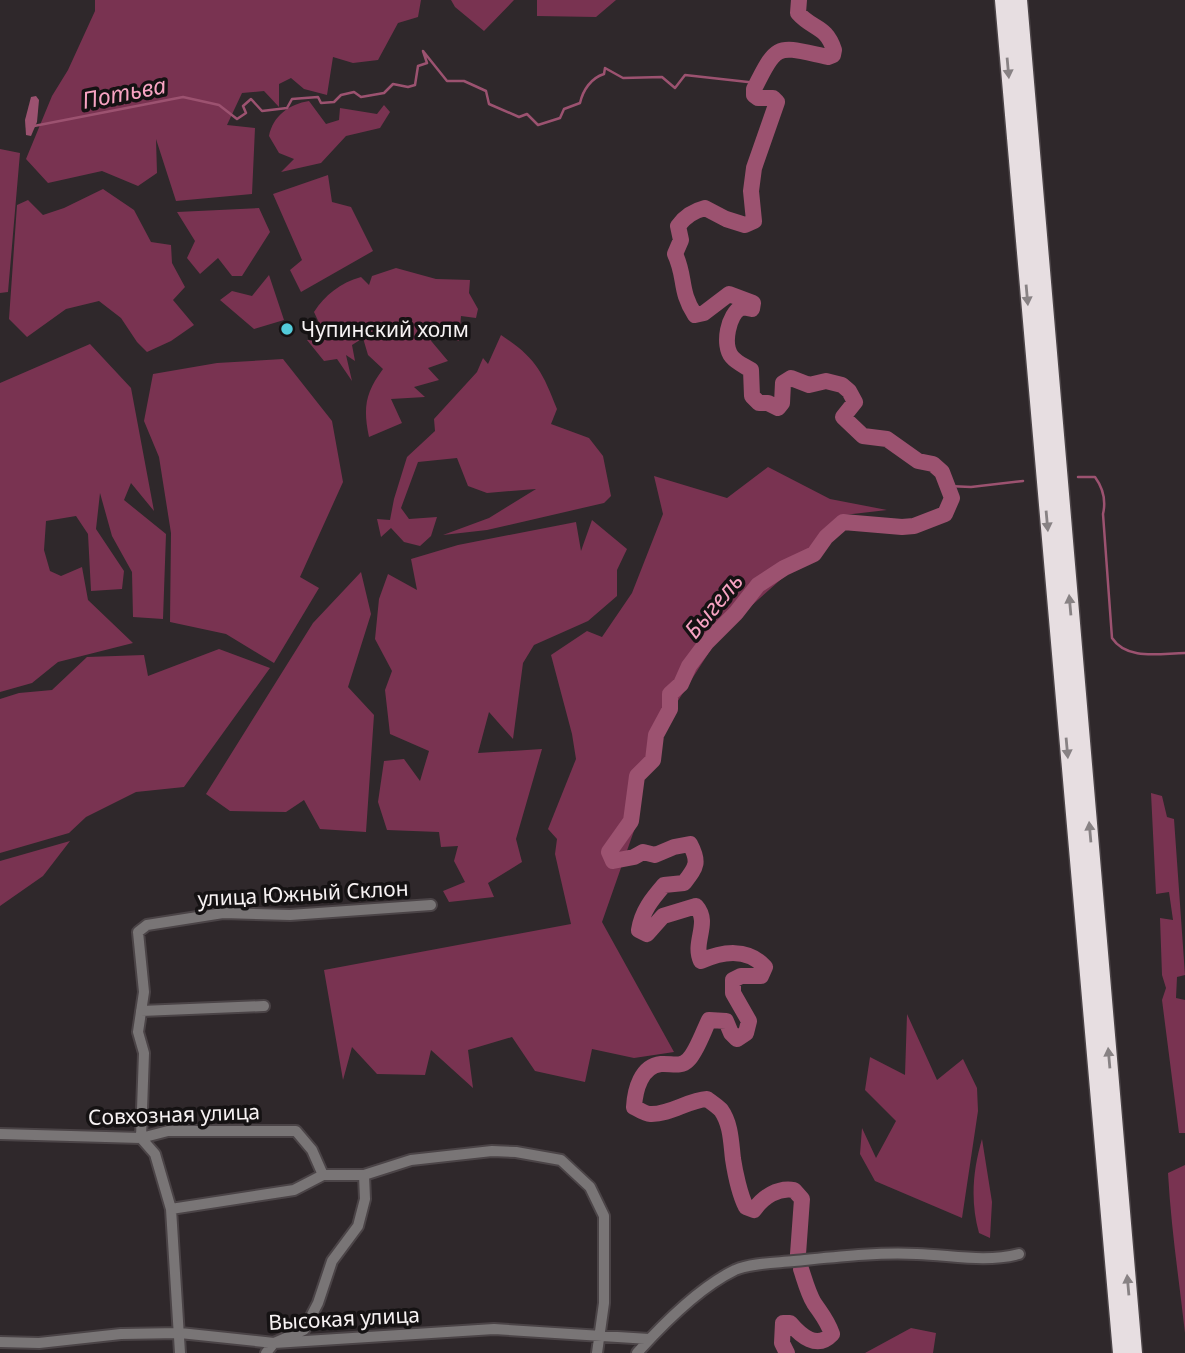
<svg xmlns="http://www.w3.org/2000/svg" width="1185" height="1353" viewBox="0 0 1185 1353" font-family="'Noto Sans',sans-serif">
  <rect width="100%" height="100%" fill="#2f282b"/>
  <path fill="#793351" d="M 95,0 L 421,0 L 418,17 L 398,23 L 378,60 L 353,63 L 333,57 L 327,95 L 304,89 L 291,78 L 279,84 L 279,107 L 264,91 L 242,93 L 227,125 L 255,128 L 252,194 L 176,201 L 156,139 L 157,173 L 138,186 L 102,171 L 48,183 L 26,159 L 52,96 L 68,70 L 95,11 Z
    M 451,0 L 514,0 L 484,31 L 455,7 Z
    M 537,0 L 616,0 L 596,17 L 537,16 Z
    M 309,101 L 326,124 L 339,120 L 340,108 L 377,114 L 384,105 L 390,112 L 380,128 L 346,136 L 321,163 L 281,172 L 294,159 L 279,153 L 269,136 C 273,116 289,104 309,101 Z
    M 0,149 L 20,153 L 8,292 L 0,293 Z
    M 328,175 L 332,202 L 351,207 L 373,251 L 301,292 L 290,270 L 302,260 L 273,194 Z
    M 103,189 L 134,210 L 151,242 L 171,245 L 172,263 L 185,287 L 173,300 L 194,325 L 171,341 L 147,352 L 137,342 L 121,318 L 99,301 L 66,309 L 27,337 L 9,319 L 17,205 L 28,200 L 43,215 L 64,208 Z
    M 259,208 L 270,232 L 242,276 L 232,276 L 218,258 L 200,274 L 187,258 L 195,241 L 177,212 Z
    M 396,268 L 436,279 L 470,280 L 469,293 L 478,309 L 476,318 L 461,316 L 459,341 L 447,337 L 427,336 L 448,361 L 428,368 L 439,380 L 414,387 L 425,397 L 391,399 L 402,423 L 369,437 C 363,408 365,393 383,369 L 368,355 L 363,338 L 352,345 L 355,361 L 346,355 L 352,381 L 337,359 L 324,361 L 307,340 L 327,340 L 314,312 C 325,295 340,283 361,277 L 369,285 L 372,276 Z
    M 269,275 L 284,320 L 254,329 L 220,300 L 232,291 L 252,296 Z
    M 501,335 C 536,358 542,371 557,409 L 551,424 L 589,438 L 603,456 L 611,496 L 604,503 L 487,530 L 443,535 L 489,518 L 536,489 L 487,493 L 468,486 L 457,458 L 418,462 L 401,508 L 409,519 L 437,517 L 431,536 L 420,546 L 404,542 L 391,528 L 381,537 L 377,519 L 390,520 L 394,499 L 407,457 L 435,431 L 434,419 L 477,372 L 483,358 L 488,364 Z
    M 90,344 L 131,388 L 154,511 L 131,483 L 124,500 L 166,534 L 163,619 L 133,617 L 132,572 L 112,536 L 100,493 L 96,529 L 124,571 L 122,589 L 91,591 L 88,534 L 76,516 L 46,521 L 44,550 L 50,571 L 61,576 L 82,567 L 88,600 L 133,643 L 58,662 L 32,683 L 0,692 L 0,383 Z
    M 283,359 L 332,421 L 343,482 L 300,577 L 319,588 L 274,663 L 226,634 L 170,622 L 171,533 L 159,457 L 144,421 L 153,374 L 217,363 Z
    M 768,467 L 830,499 L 887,510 L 844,515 L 817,547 L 722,632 L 665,721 L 639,786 L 636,825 L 602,922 L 674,1052 L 634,1058 L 592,1049 L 585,1082 L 535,1071 L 512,1037 L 468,1050 L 473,1088 L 431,1050 L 425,1075 L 377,1074 L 352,1047 L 343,1080 L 324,970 L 571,924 L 555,854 L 557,839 L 548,829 L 576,759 L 572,734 L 551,655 L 587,631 L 602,637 L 632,593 L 663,514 L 654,476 L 727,498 Z
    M 592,520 L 627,549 L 617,570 L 617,596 L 588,621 L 534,645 L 523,663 L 513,739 L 489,712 L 478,753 L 542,749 L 516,839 L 522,862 L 488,883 L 494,897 L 449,902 L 443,891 L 465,882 L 454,861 L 458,846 L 441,847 L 439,832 L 387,830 L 378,802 L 384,761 L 404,759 L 420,781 L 429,751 L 390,734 L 385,690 L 392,671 L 375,639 L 379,599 L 388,574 L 417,590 L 411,559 L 458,545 L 576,522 L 581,551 Z
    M 361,572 L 371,614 L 348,687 L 374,715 L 366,832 L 320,829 L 304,800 L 286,812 L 230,811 L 206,794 L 313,623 Z
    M 219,649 L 270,668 L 184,787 L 136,792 L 86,817 L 69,833 L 0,853 L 0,699 L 19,693 L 52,690 L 87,657 L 144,655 L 148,676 Z
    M 1151,793 L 1162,796 L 1167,817 L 1174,819 L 1185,975 L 1177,977 L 1176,998 L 1185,1000 L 1185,1133 L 1179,1133 L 1162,1000 L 1166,988 L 1162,975 L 1160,918 L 1173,920 L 1169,892 L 1156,894 Z
    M 70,841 L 43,876 L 0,906 L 0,861 Z
    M 907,1014 L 937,1080 L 963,1059 L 977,1088 L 978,1111 L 962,1218 L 875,1181 L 860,1154 L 862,1128 L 876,1158 L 896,1121 L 865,1090 L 870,1057 L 905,1075 Z
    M 982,1139 L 992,1202 L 990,1238 L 979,1233 C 970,1201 973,1170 982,1139 Z
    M 1185,1165 L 1185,1333 C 1179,1280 1171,1227 1168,1173 Z
    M 911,1328 L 936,1333 L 933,1353 L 865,1353 Z"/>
  <path fill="#9c5270" d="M 36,96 L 39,100 L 37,122 L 31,136 L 26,135 L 25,120 L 31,97 Z"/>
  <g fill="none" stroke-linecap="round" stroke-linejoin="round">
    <path stroke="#9c5270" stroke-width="2.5" d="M 34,126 L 183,97 L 219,105 L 237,119 L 246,113 L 243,106 L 251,99 L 262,111 L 287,108 L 292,99 L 318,97 L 321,103 L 334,102 L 341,95 L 354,92 L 361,97 L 384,93 L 393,84 L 408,87 L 415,85 L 418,66 L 427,63 L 423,51 L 447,81 L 464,81 L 486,91 L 489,104 L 519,117 L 527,114 L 538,125 L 560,118 L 564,109 L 580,103 C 583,90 591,78 604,74 L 605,68 L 623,78 L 662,77 L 675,88 L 685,75 L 757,83
      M 1078,477 L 1095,477 C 1103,488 1106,501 1103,514 L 1112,638 C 1127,661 1161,653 1185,653
      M 948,486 L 971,487 L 1023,481"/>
    <path stroke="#9c5270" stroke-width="16" d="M 798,1254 L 802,1199 L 794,1190 C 778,1187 763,1197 754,1210 L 746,1207 C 740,1195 735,1172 733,1159 C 731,1142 731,1124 721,1110 C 717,1106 711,1102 707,1099 C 688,1100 670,1115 650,1114 C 645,1114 638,1109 634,1107 C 635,1090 641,1066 661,1064 C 671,1063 680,1068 688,1060 C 696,1053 704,1030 709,1020 L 726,1021 L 731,1033 L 737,1039 L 746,1033 L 749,1021 L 733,993 L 733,980 L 741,976 L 761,976 L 765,967 C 748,948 723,951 701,961 C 692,942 711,923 696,906 L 663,916 L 647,934 L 639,930 C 642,911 652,899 664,885 L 684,883 C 696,867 700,863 690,844 L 674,847 L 655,855 L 643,852 L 634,857 L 613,861 L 609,852 L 631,821 L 637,776 L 653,760 L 656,735 L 670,709 L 670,694 L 681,684 L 689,666 L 707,642 L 736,613 L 758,585 L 784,568 L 814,554 L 826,537 L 843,522 L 902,527 L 914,526 L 945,514 L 952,498 L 942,472 L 933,464 L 918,461 L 887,439 L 863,436 L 843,417 L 855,402 L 849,391 L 842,385 L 826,381 L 809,385 L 791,378 L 783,383 L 782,403 L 778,408 L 768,403 L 759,403 L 752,396 L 751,370 C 745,366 737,363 732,357 C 722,345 728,314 742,307 L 752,309 L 753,303 L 729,294 L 704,313 L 695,315 C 679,291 686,277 675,254 L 681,240 L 678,226 C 685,216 693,211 705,208 L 726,219 L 745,225 L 754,221 L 751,191 L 754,168 L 777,102 L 773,98 L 758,98 L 754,95 L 754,89 C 778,41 777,46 828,57 L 833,55 L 834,50 C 826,25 813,30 798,13 L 799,0
      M 787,1353 L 782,1343 L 783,1323 L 790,1323 C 801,1336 817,1350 832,1334 C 827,1320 822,1315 814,1303 C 808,1293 805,1281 801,1269"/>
    <defs>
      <path id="minor" d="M 141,1011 L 264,1006
        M 0,1134 L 141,1138 L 168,1131 L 296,1131 L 312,1150 L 323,1175
        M 171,1209 L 294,1190 L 323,1175 L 364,1175 L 411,1160 L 492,1151 L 516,1152 L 561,1160 L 590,1187 L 604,1216 L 604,1303 L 597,1353
        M 0,1342 L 39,1343 L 121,1334 L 180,1333 L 274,1343 L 494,1329 L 649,1339
        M 180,1353 L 171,1209 L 155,1154 L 141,1138 L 144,1053 L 138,1032 L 144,992 L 138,932 L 147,925 L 223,913 L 290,915 L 431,905
        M 266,1353 L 274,1343 L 304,1330 L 318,1303 L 332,1261 L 358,1226 L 365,1199 L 364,1175
        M 637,1353 C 663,1324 700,1287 735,1270 C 752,1263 775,1263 794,1261 C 835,1257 876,1252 917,1254 C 951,1255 985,1263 1019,1254"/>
      <path id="highway" d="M 1003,0 L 1121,1353
        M 1019,0 L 1134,1353"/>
    </defs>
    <use href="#minor" stroke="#4b4447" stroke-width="14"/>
    <use href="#highway" stroke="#4b4447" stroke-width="19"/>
    <use href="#minor" stroke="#797576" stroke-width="10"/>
    <use href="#highway" stroke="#e7dee1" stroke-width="16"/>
  </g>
  <defs><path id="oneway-solid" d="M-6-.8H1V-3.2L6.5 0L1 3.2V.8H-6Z" transform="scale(1.75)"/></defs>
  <g fill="#888284">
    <use href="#oneway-solid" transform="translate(1008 68) rotate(85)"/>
    <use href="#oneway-solid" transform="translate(1027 295) rotate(85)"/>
    <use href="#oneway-solid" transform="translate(1047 521) rotate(85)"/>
    <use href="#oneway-solid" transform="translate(1070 605) rotate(-95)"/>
    <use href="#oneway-solid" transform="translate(1067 748) rotate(85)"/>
    <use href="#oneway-solid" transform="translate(1090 832) rotate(-95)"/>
    <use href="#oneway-solid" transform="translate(1109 1058) rotate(-95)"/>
    <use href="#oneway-solid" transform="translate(1128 1285) rotate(-95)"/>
  </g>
  <circle fill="#53cbda" stroke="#151213" stroke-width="2.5" cx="287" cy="329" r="7"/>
  <g text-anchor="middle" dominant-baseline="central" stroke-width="7" stroke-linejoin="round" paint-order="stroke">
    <g font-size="21" fill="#f7f2f3" stroke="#151213" text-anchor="start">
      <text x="301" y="329">Чупинский холм</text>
    </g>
    <g font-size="21" fill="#f7f2f3" stroke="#151213">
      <text transform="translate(303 893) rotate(-3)">улица Южный Склон</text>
      <text transform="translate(174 1114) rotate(-2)">Совхозная улица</text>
      <text transform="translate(344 1318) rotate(-3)">Высокая улица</text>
    </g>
    <g font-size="23" font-style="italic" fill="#f7a3c2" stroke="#151213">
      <text transform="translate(124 92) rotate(-11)">Потьва</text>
      <text transform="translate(713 605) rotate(-50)">Быгель</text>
    </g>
  </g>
</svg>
